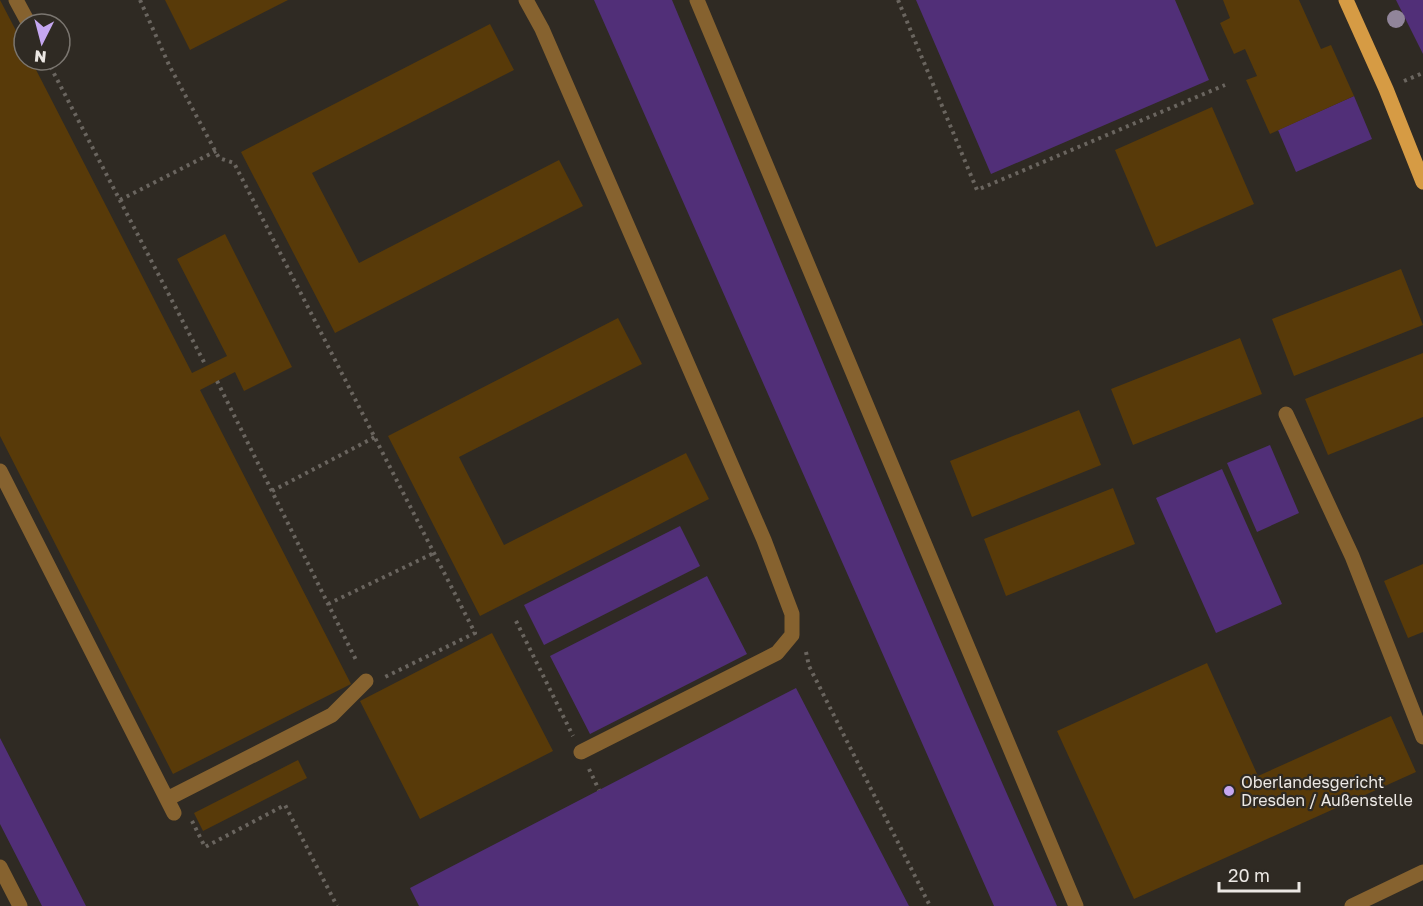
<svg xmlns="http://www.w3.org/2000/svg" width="1423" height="906" viewBox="0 0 1423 906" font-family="'Golos Text',sans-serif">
  <rect width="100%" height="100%" fill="#2f2a23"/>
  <path fill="#512f78" d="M 594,0 L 672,0 C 799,303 922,607 1057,906 L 994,906 Z
    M 916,0 L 1175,0 L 1209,80 L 991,174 Z
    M 1396,0 L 1423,0 L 1423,54 Z
    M 1354,96 L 1372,139 L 1296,172 L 1278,130 Z
    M 1270,445 L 1299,513 L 1257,532 L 1227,463 Z
    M 1222,469 L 1282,604 L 1216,633 L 1156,498 Z
    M 680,526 L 700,566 L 544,645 L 524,605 Z
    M 707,576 L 747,654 L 590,734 L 550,656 Z
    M 796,688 L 909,906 L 419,906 L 410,888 Z
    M 0,738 L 86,906 L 42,906 L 0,824 Z"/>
  <path fill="#583a09" d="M 0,0 L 24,46 L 24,60 L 31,60 L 192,373 L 227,356 L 177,259 L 225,234 L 292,367 L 244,391 L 235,372 L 200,390 L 351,684 L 173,774 L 0,436 Z
    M 165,0 L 288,0 L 190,50 Z
    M 1223,0 L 1299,0 L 1321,49 L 1331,45 L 1354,96 L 1270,134 L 1246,80 L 1257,76 L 1245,49 L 1234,54 L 1220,23 L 1230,18 Z
    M 490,24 L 514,70 L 312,173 L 359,263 L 559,160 L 583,206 L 335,333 L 241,152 Z
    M 1212,107 L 1254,204 L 1156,247 L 1115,150 Z
    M 1401,269 L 1423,325 L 1294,376 L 1272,319 Z
    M 618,318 L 642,364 L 459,457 L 504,545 L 686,453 L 709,499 L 480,616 L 388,436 Z
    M 1240,338 L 1262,394 L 1133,445 L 1111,389 Z
    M 1423,353 L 1423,417 L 1328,455 L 1305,399 Z
    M 1079,410 L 1101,465 L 972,517 L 950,461 Z
    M 1113,488 L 1135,544 L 1006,596 L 984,539 Z
    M 1423,564 L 1423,632 L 1408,638 L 1384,581 Z
    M 492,633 L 553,751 L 420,819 L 360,701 Z
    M 1207,663 L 1258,776 L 1391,716 L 1416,772 L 1134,899 L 1057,731 Z
    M 298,760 L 307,778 L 203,831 L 194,813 Z"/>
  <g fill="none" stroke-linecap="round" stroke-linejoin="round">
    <path stroke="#6a655f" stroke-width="4" stroke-dasharray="3 4.5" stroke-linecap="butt" d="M 140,0 L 169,65 L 219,158 L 234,163 L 475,633 L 385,677
      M 898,0 L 977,190 L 1225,85
      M 47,60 L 206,366
      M 1404,81 L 1423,73
      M 120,200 L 216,151
      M 217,381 L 357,662
      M 272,491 L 375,437
      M 328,604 L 434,553
      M 516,621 L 573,736
      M 806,652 L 809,666 L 930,906
      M 589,769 L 599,790
      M 192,821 L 205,847 L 285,805 L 337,906"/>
    <path stroke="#86622f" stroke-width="15" d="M 16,0 L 29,24
      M 526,0 L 542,29 L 764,540 L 792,614 L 792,635 L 777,653 L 581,752
      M 697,0 L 1076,906
      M 1286,414 L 1352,556 L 1423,737
      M 0,471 L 174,813
      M 167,799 L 332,715 L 366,681
      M 0,867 L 20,906
      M 1352,906 L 1423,872"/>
    <path stroke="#d69b44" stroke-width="15" d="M 1346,0 L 1386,89 L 1423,182"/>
  </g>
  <circle fill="#91859a" cx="1396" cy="19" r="9"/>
  <circle fill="#c5a7f1" stroke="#2f2a23" stroke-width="2" cx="1229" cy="791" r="6"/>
  <g text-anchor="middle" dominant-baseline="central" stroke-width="4.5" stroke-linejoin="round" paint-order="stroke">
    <g font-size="16" fill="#ece8e4" stroke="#2f2a23" text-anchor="start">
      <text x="1241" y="782">Oberlandesgericht<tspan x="1241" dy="18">Dresden / Außenstelle</tspan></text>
    </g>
  </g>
  <g transform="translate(42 42) rotate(186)"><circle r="28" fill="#2f2a23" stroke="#7b7670" stroke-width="1.5"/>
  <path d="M0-4.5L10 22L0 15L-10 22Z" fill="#c5a7f1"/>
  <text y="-9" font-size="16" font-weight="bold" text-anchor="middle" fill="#ece8e4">N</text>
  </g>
  <path d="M1219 882v9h80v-9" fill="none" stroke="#ece8e4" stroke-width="3"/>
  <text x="1228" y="882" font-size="18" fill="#ece8e4" stroke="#2f2a23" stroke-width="4.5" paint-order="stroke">20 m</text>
</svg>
